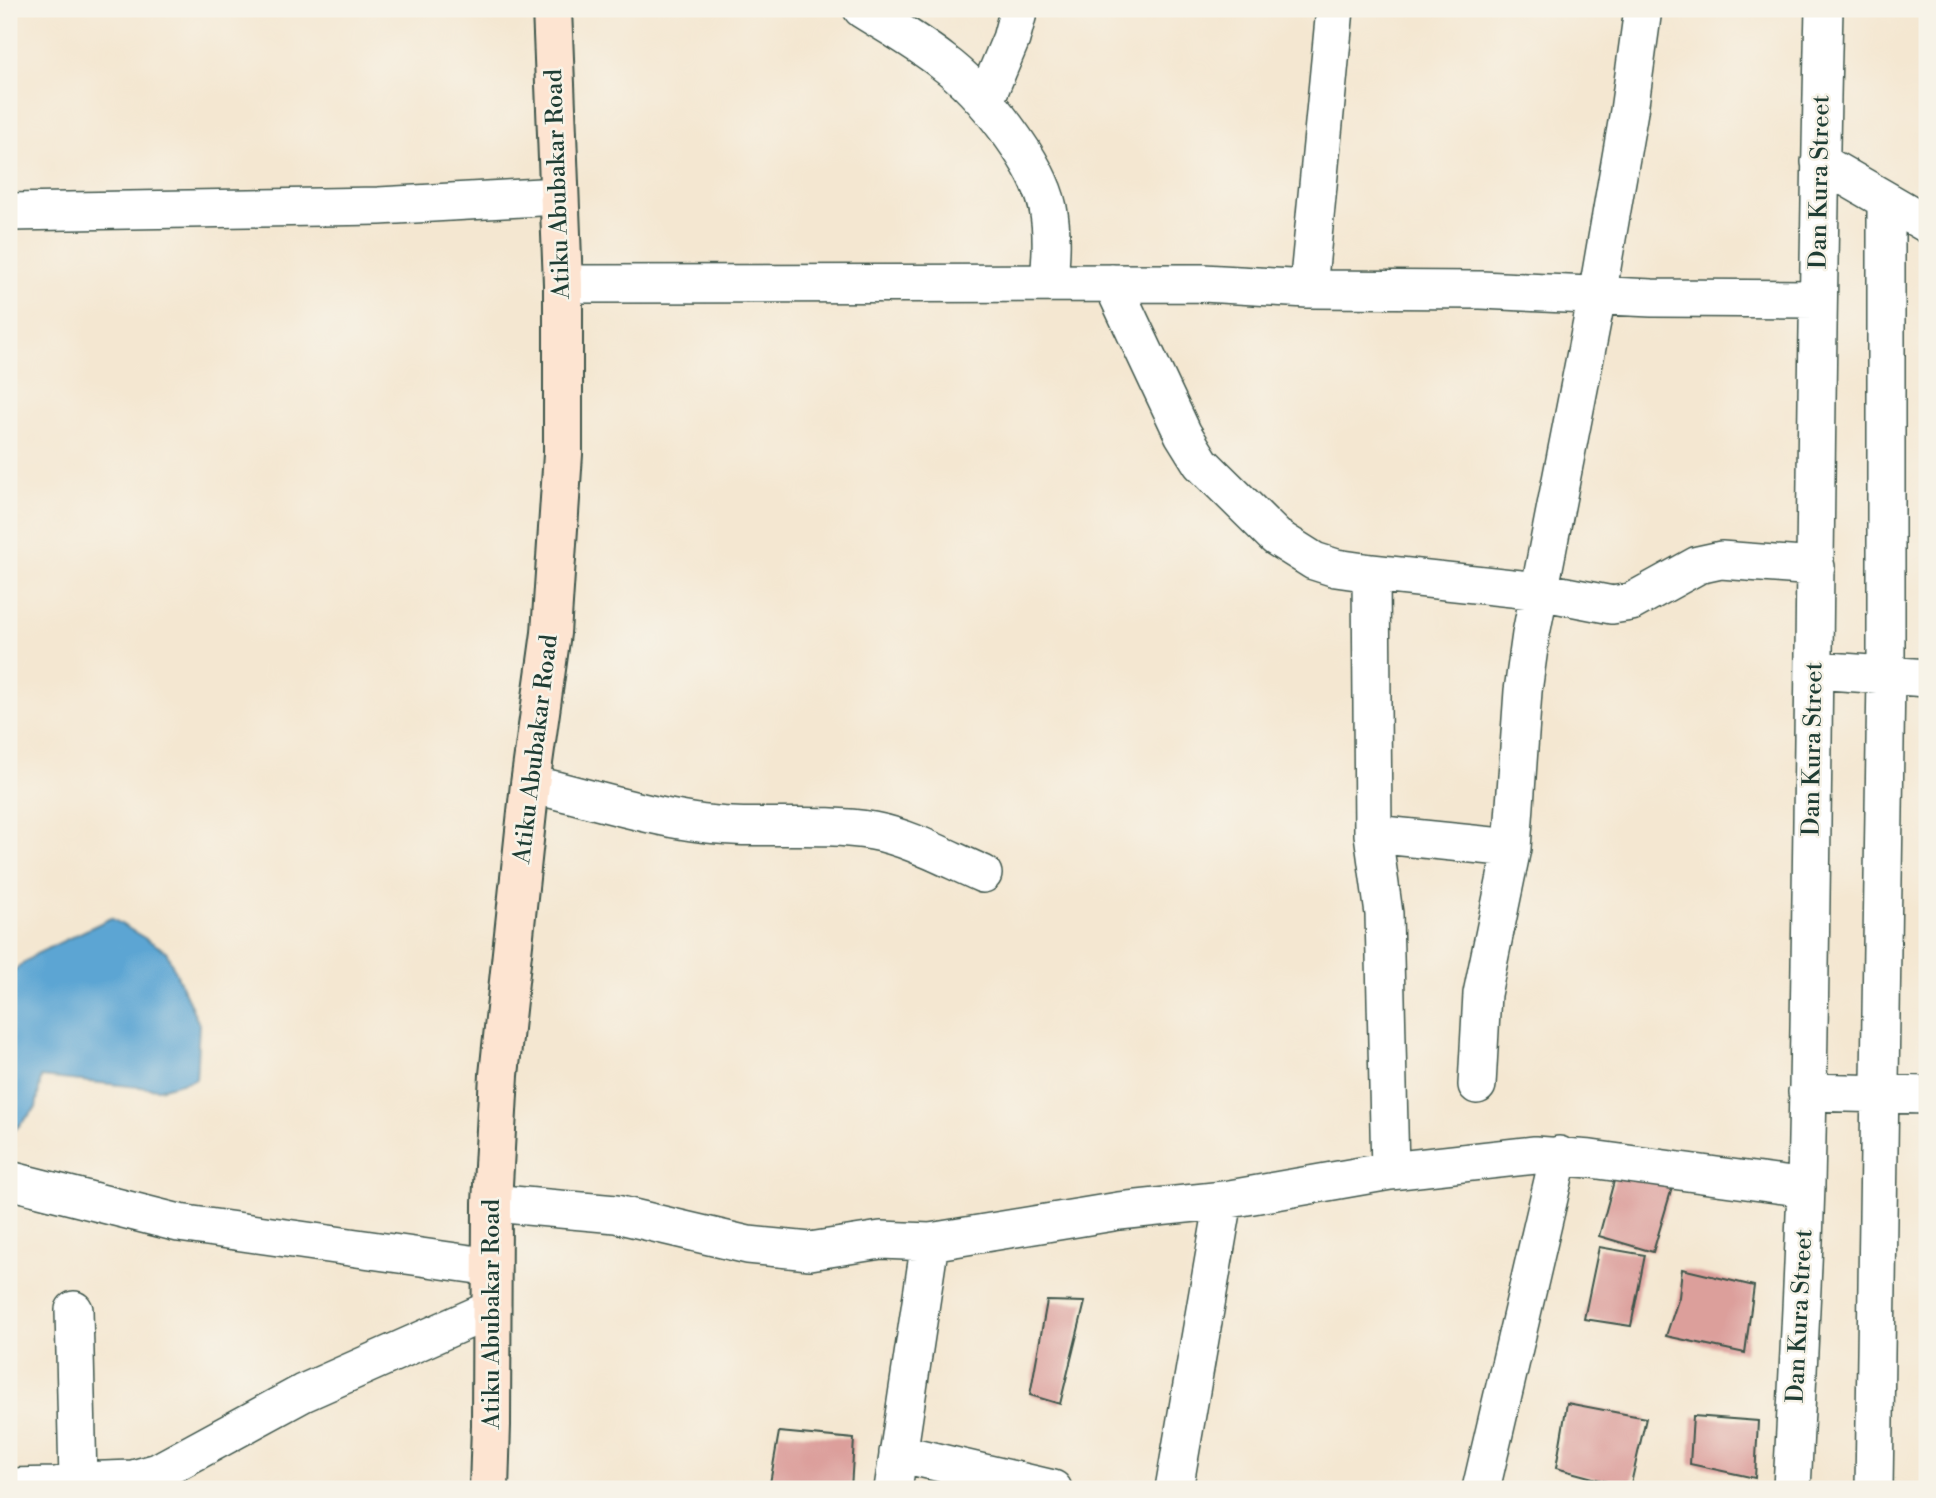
<svg xmlns="http://www.w3.org/2000/svg" width="1936" height="1498" viewBox="0 0 1936 1498" font-family="'Libre Bodoni',serif">
  <rect width="100%" height="100%" fill="#f7f3e8"/>
  <filter id="ink" filterUnits="userSpaceOnUse"><feTurbulence type="fractalNoise" baseFrequency=".0143" numOctaves="2"/><feDisplacementMap in="SourceGraphic" scale="14" xChannelSelector="R" yChannelSelector="G"/><feConvolveMatrix kernelMatrix="1 2 1 2 8 2 1 2 1" color-interpolation-filters="sRGB"/></filter>
  <filter id="wash" filterUnits="userSpaceOnUse"><feTurbulence type="fractalNoise" baseFrequency=".00686" numOctaves="4" result="noise"/><feDisplacementMap in="SourceGraphic" scale="28" xChannelSelector="R" yChannelSelector="G"/><feGaussianBlur stdDeviation="1.57" result="paint"/><feColorMatrix in="noise" values="0 0 0 0 0 0 0 0 0 0 0 0 0 0 0 0 0 1.4 0 .05"/><feComposite in="paint" operator="in"/></filter>
  <g filter="url(#wash)">
    <rect width="100%" height="100%" fill="#f4e7d1"/>
    <path fill="#5ca5d3" stroke="#3e7184" stroke-width="2" d="M 111,918 L 166,951 L 199,1024 L 196,1079 L 159,1089 L 41,1077 L 36,1108 L 9,1136 L 9,974 L 36,954 Z"/>
    <g id="blocks">
      <path fill="#dc9f9b" d="M 1617,1170 L 1674,1181 L 1653,1252 L 1599,1236 Z
        M 1599,1247 L 1645,1255 L 1631,1326 L 1584,1319 Z
        M 1682,1269 L 1754,1286 L 1745,1353 L 1666,1336 L 1679,1297 Z
        M 1047,1301 L 1085,1302 L 1060,1404 L 1030,1395 Z
        M 1567,1403 L 1646,1418 L 1630,1488 L 1556,1468 Z
        M 1693,1416 L 1758,1421 L 1755,1478 L 1690,1464 Z
        M 779,1432 L 854,1439 L 851,1489 L 769,1489 Z"/>
    </g>
  </g>
  <g filter="url(#ink)">
    <use href="#blocks" fill-opacity="0" stroke="#3f564c" stroke-width="2"/>
    <g fill="none" stroke-linecap="round" stroke-linejoin="round">
      <defs>
        <path id="street" d="M 862,9 C 889,26 918,42 943,62 C 981,90 1038,161 1048,208 C 1053,234 1051,257 1049,283
          M 985,101 L 1011,39 L 1019,9
          M 1820,162 L 1927,224
          M 9,212 L 379,206 L 558,196
          M 1112,283 L 1183,434 L 1201,463 L 1276,537 L 1314,561 L 1336,568 L 1371,573 L 1540,591 L 1612,605 L 1631,602 L 1698,565 L 1721,560 L 1816,567
          M 563,284 L 1203,283 L 1308,289 L 1481,290 L 1652,298 L 1817,299
          M 1308,289 L 1335,9
          M 1371,573 L 1373,834 L 1384,914 L 1390,1171
          M 1814,670 L 1927,678
          M 530,784 C 584,796 637,814 692,822 C 752,832 814,821 873,831 C 911,838 948,859 983,874
          M 1373,834 L 1512,848
          M 1477,1085 L 1482,994 L 1512,848 L 1523,691 L 1531,634 L 1597,296 L 1629,111 L 1643,9
          M 1807,1092 L 1927,1095
          M 9,1180 L 179,1223 L 492,1267
          M 492,1203 L 616,1214 L 748,1245 L 810,1251 L 881,1240 L 930,1242 L 1119,1211 L 1224,1200 L 1390,1171 L 1535,1155 L 1591,1159 L 1806,1188
          M 74,1310 L 78,1481
          M 898,1453 L 1053,1489
          M 9,1487 L 56,1486 L 78,1481 L 133,1479 L 158,1472 L 303,1393 L 492,1309
          M 893,1489 L 930,1242
          M 1174,1489 L 1224,1200
          M 1481,1489 L 1559,1155
          M 1792,1489 C 1797,1388 1803,1286 1806,1184 C 1815,793 1814,401 1824,9
          M 1874,1489 L 1886,675 L 1886,201"/>
        <path id="secondary" d="M 489,1489 L 491,1425 L 492,1203 L 499,1075 L 530,784 L 551,633 L 563,454 L 563,284 L 552,9"/>
      </defs>
      <use href="#street" stroke="#3f564c" stroke-width="40"/>
      <use href="#secondary" stroke="#3f564c" stroke-width="42"/>
      <use href="#street" stroke="#fff" stroke-width="37"/>
      <use href="#secondary" stroke="#fde4d1" stroke-width="38"/>
    </g>
  </g>
  <g text-anchor="middle" dominant-baseline="central" stroke-width="5" stroke-linejoin="round" paint-order="stroke">
    <g font-size="24" fill="#1f3d34" stroke="#f7f3e8">
      <text transform="translate(1820 182) rotate(-89)">Dan Kura Street</text>
      <text transform="translate(558 184) rotate(-92)">Atiku Abubakar Road</text>
      <text transform="translate(536 749) rotate(-83)">Atiku Abubakar Road</text>
      <text transform="translate(1813 749) rotate(-89)">Dan Kura Street</text>
      <text transform="translate(492 1314) rotate(-90)">Atiku Abubakar Road</text>
      <text transform="translate(1800 1316) rotate(-87)">Dan Kura Street</text>
    </g>
  </g>
  <rect width="1936" height="1498" fill="none" stroke="#f7f3e8" stroke-width="35"/>
</svg>
